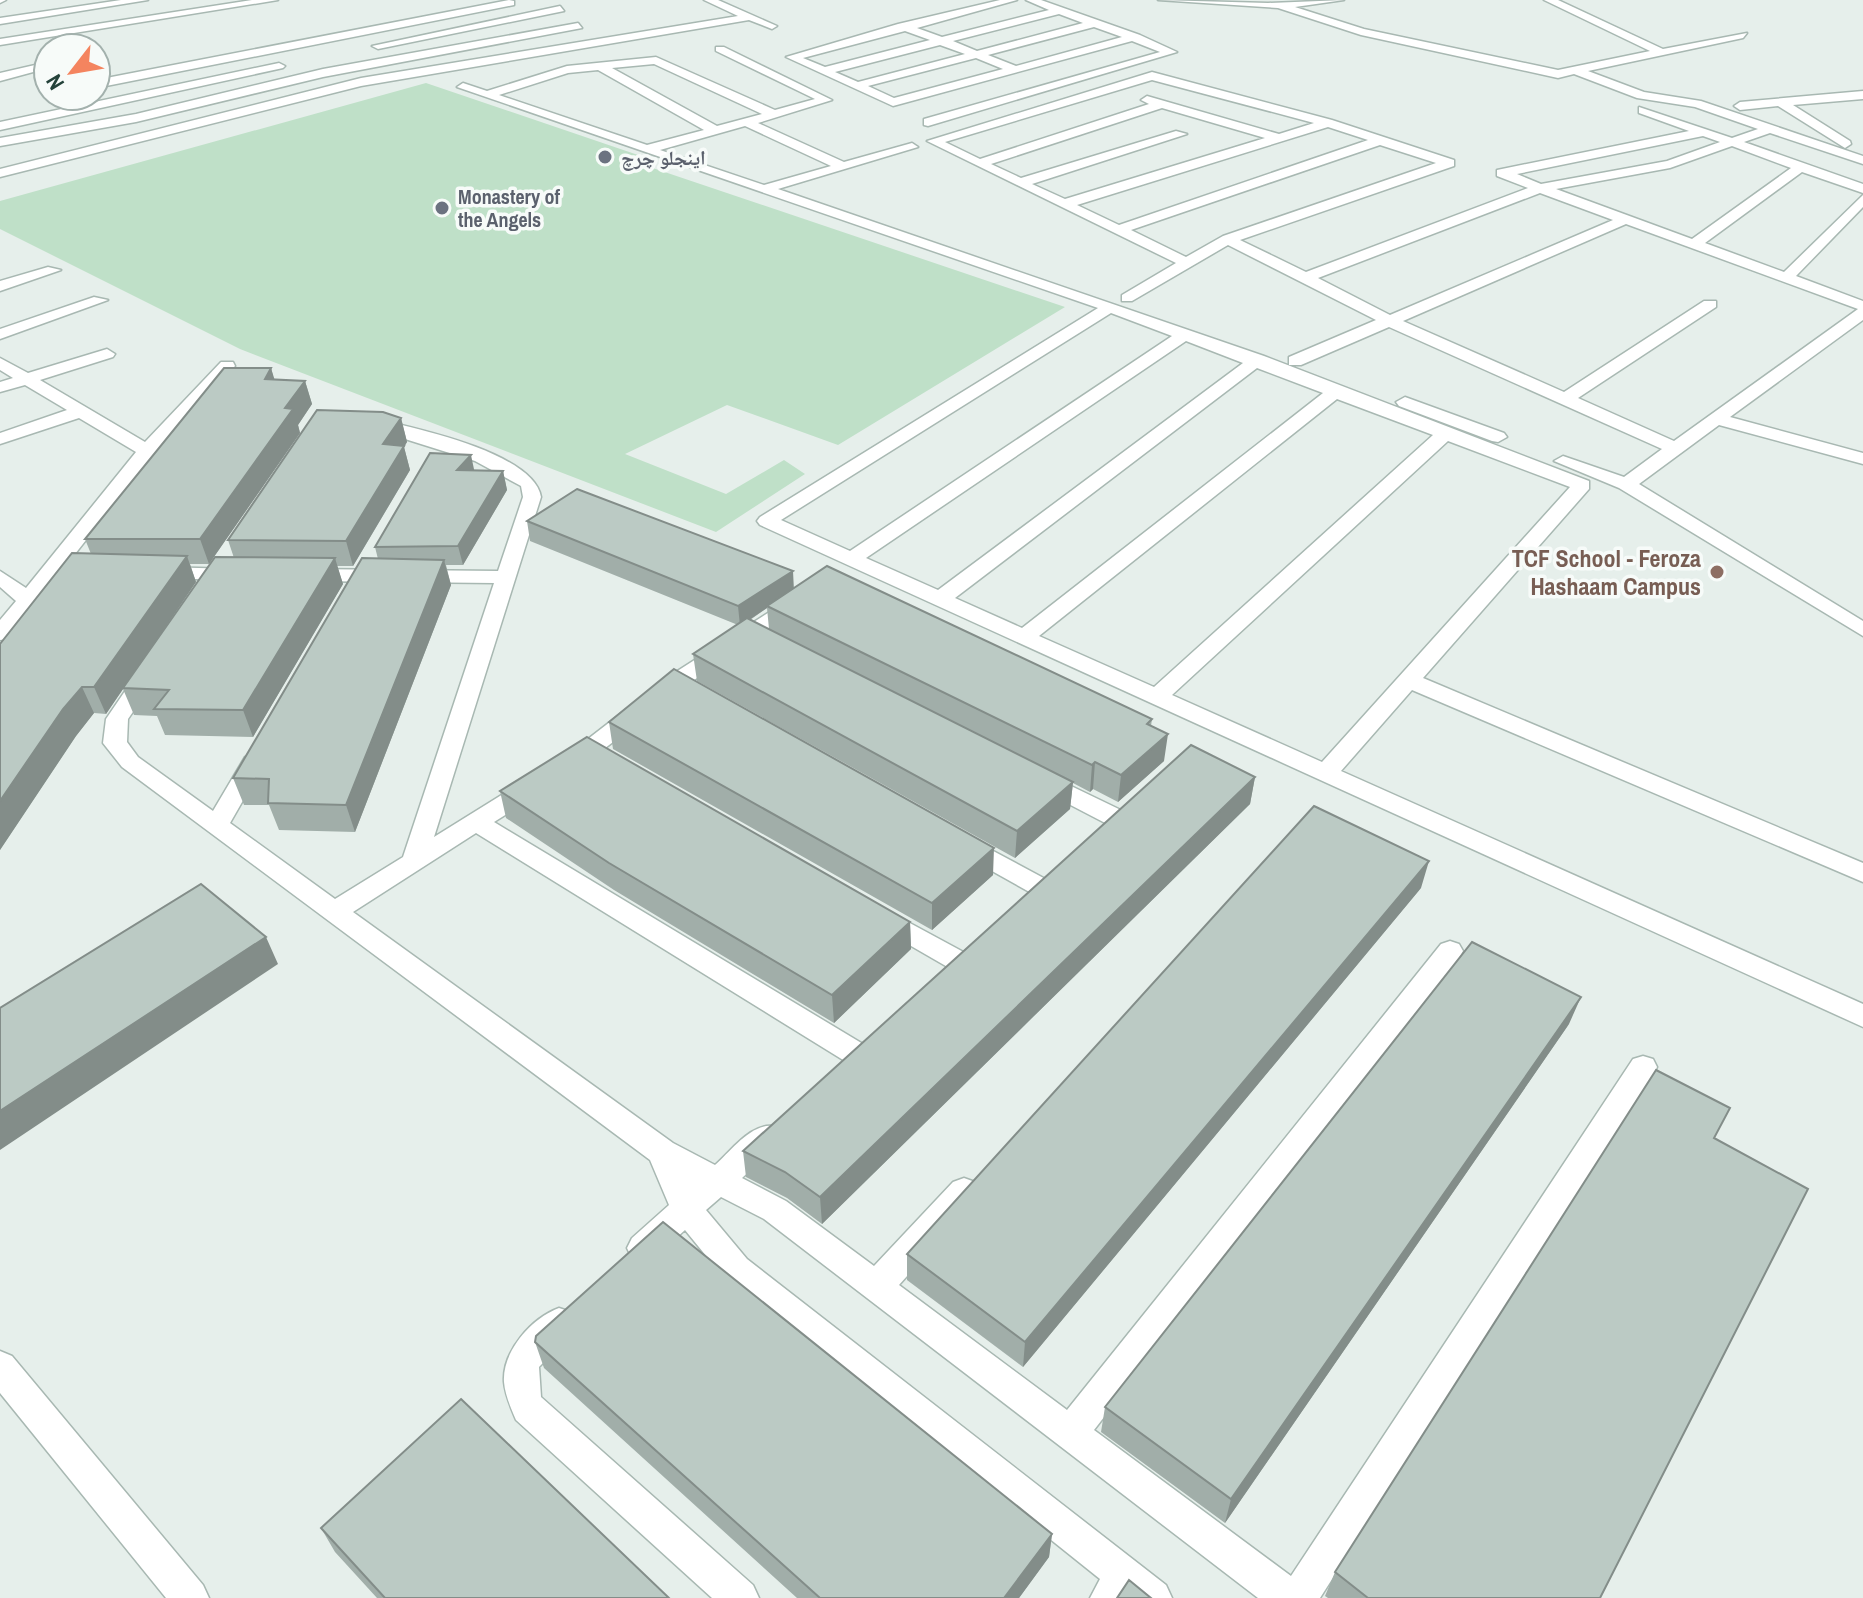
<svg xmlns="http://www.w3.org/2000/svg" width="1863" height="1598" viewBox="0 0 1863 1598" font-family="'Archivo Narrow','Noto Naskh Arabic',sans-serif">
  <rect width="100%" height="100%" fill="#e6efeb"/>
  <path fill="#bfe0c8" d="M 426,83 L 638,155 L 629,160 L 1065,307 L 838,445 L 727,405 L 625,454 L 726,494 L 784,460 L 805,474 L 716,532 L 240,349 L 0,229 L 0,201 Z"/>
  <g fill="none" stroke-linecap="round" stroke-linejoin="round">
    <defs>
      <path id="street" d="M 0,0 L 6,0 L 0,3 Z
        M 121,0 L 148,0 L 0,24 L 0,18 Z
        M 252,0 L 278,0 L 0,45 L 0,39 Z
        M 509,0 L 514,1 L 514,5 L 96,88 L 96,80 Z
        M 704,0 L 718,0 L 777,26 L 772,29 L 749,20 L 361,86 L 0,177 L 0,169 L 361,78 L 738,16 Z
        M 1000,0 L 1017,0 L 917,28 L 942,37 L 1049,10 L 1026,0 L 1041,0 L 1140,35 L 1177,52 L 928,126 L 924,125 L 924,119 L 1160,52 L 1132,41 L 893,106 L 786,57 L 898,24 ZM 1059,14 L 1083,23 L 977,51 L 953,41 ZM 1094,27 L 1122,37 L 1016,66 L 988,55 ZM 905,31 L 930,40 L 825,67 L 803,58 ZM 940,45 L 965,54 L 858,82 L 835,72 ZM 976,58 L 1003,69 L 894,98 L 868,86 Z
        M 1158,0 L 1268,3 L 1344,0 L 1295,7 L 1364,29 L 1558,70 L 1650,51 L 1544,0 L 1558,0 L 1663,49 L 1747,33 L 1743,38 L 1588,71 L 1644,92 L 1701,101 L 1863,156 L 1863,164 L 1770,133 L 1744,142 L 1863,184 L 1863,193 L 1802,172 L 1705,243 L 1784,272 L 1863,195 L 1863,207 L 1796,276 L 1863,301 L 1863,320 L 1730,417 L 1863,453 L 1863,464 L 1719,425 L 1639,484 L 1863,621 L 1863,636 L 1619,488 L 1554,461 L 1563,456 L 1624,477 L 1662,449 L 1389,327 L 1301,365 L 1289,365 L 1289,357 L 1376,320 L 1228,245 L 1132,301 L 1122,301 L 1122,295 L 1176,263 L 927,141 L 1152,72 L 1332,120 L 1454,160 L 1454,166 L 1240,240 L 1306,272 L 1528,188 L 1497,176 L 1497,170 L 1689,131 L 1639,113 L 1639,107 L 1732,138 L 1758,129 L 1695,107 L 1637,98 L 1574,74 L 1558,78 L 1361,35 L 1278,8 ZM 1152,80 L 1314,123 L 1279,134 L 1147,96 L 1141,100 L 1149,104 L 980,159 L 945,142 ZM 1162,108 L 1265,138 L 1065,199 L 1032,184 L 1187,134 L 1176,131 L 1021,178 L 991,164 ZM 1328,127 L 1368,140 L 1119,225 L 1077,205 ZM 1703,136 L 1720,142 L 1667,161 L 1541,184 L 1517,174 ZM 1380,145 L 1436,163 L 1223,236 L 1186,257 L 1131,230 ZM 1732,146 L 1791,168 L 1692,239 L 1556,189 L 1670,168 ZM 1540,193 L 1613,220 L 1390,315 L 1318,278 ZM 1626,224 L 1858,309 L 1674,441 L 1578,398 L 1716,307 L 1716,301 L 1704,301 L 1564,392 L 1403,321 Z
        M 560,6 L 564,11 L 378,49 L 372,46 Z
        M 578,23 L 582,28 L 323,77 L 136,122 L 0,146 L 0,138 L 136,114 L 323,69 Z
        M 716,47 L 724,47 L 832,100 L 758,123 L 844,162 L 912,143 L 918,147 L 778,189 L 1264,356 L 1589,481 L 1589,489 L 1423,678 L 1863,863 L 1863,882 L 1412,690 L 1341,771 L 1863,1004 L 1863,1027 L 760,525 L 757,521 L 760,517 L 1098,308 L 457,87 L 463,83 L 487,91 L 567,66 L 656,57 L 775,110 L 815,99 L 716,51 ZM 654,64 L 762,114 L 717,126 L 612,68 ZM 598,70 L 704,130 L 647,145 L 499,95 L 568,73 ZM 745,126 L 831,166 L 764,185 L 660,150 ZM 1111,313 L 1172,336 L 850,551 L 781,520 ZM 1186,341 L 1243,363 L 938,590 L 866,558 ZM 1257,368 L 1323,393 L 1022,628 L 955,598 ZM 1337,399 L 1433,435 L 1154,687 L 1039,636 ZM 1448,441 L 1570,487 L 1322,762 L 1172,695 Z
        M 48,62 L 48,68 L 0,81 L 0,73 Z
        M 279,63 L 285,66 L 283,68 L 0,130 L 0,122 Z
        M 1863,91 L 1863,99 L 1793,105 L 1850,141 L 1851,144 L 1845,148 L 1778,106 L 1740,110 L 1734,106 L 1740,102 Z
        M 48,267 L 61,270 L 0,291 L 0,281 Z
        M 94,297 L 108,300 L 0,339 L 0,329 Z
        M 107,349 L 115,354 L 113,357 L 40,380 L 145,442 L 221,362 L 233,362 L 235,366 L 153,455 L 8,639 L 0,640 L 0,620 L 16,601 L 0,587 L 0,571 L 26,588 L 136,452 L 79,418 L 0,444 L 0,433 L 67,410 L 25,385 L 0,392 L 0,382 L 13,378 L 0,370 L 0,358 L 28,373 Z
        M 1405,397 L 1504,433 L 1507,437 L 1498,442 L 1492,441 L 1399,406 L 1396,402 Z
        M 376,419 C 415,428 534,453 541,497 L 434,837 L 521,783 L 537,783 L 541,789 L 537,795 L 494,822 L 868,1047 L 872,1055 L 868,1063 L 858,1066 L 848,1063 L 476,833 L 353,912 L 673,1143 L 715,1165 C 732,1150 754,1119 778,1127 L 783,1136 L 778,1145 L 742,1178 L 786,1201 L 874,1266 L 953,1182 L 964,1178 L 975,1182 L 979,1191 L 975,1200 L 899,1285 L 1067,1410 L 1441,944 L 1450,941 L 1459,944 L 1463,951 L 1459,958 L 1094,1430 L 1291,1576 L 1633,1059 L 1643,1056 L 1653,1059 L 1657,1067 L 1653,1075 L 1320,1598 L 1258,1598 L 764,1219 L 721,1197 L 706,1210 L 747,1259 L 1166,1585 L 1172,1598 L 1090,1598 L 1100,1579 L 725,1279 L 685,1230 L 654,1258 L 643,1262 L 632,1258 L 627,1248 L 632,1238 L 669,1205 L 650,1160 L 122,767 L 103,743 L 106,719 L 138,672 L 154,672 L 157,677 L 128,719 L 127,742 L 138,757 L 213,811 L 245,757 L 261,757 L 265,762 L 230,823 L 335,899 L 403,857 L 494,583 L 308,581 L 298,575 L 308,569 L 498,571 L 523,497 L 521,486 L 475,461 L 370,428 L 370,420 Z
        M 161,567 L 236,569 L 246,575 L 236,581 L 154,577 L 151,573 Z
        M 793,597 L 800,599 L 803,603 L 800,607 L 684,687 L 582,766 L 566,766 L 562,761 L 566,756 L 668,677 Z
        M 1042,772 L 1127,813 L 1130,819 L 1127,825 L 1109,825 L 1034,786 L 1030,780 L 1034,774 Z
        M 967,837 L 1051,882 L 1055,888 L 1051,894 L 1033,894 L 958,852 L 955,846 L 958,840 Z
        M 882,908 L 969,955 L 973,962 L 969,969 L 960,972 L 951,969 L 873,924 L 869,917 L 873,910 Z
        M 559,1308 L 571,1312 L 575,1323 L 571,1334 L 539,1367 L 541,1397 L 753,1585 L 759,1598 L 712,1598 L 516,1420 C 511,1408 505,1395 504,1382 C 502,1351 532,1318 559,1308 Z
        M 0,1351 L 12,1356 L 203,1585 L 209,1598 L 166,1598 L 0,1393 Z"/>
    </defs>
    <use href="#street" stroke="#a8b8b2" stroke-width="3"/>
    <use href="#street" fill="#fff" fill-rule="evenodd"/>
  </g>
  <path fill="#a1aea9" fill-rule="evenodd" d="M 271,368 L 274,380 L 305,381 L 312,404 L 298,425 L 300,433 L 209,564 L 190,564 L 196,582 L 138,667 L 234,558 L 228,540 L 401,418 L 407,442 L 404,447 L 410,470 L 353,566 L 337,566 L 343,584 L 253,737 L 165,735 L 157,716 L 134,715 L 123,689 L 106,714 L 94,713 L 76,736 L 0,850 L 0,644 L 91,554 L 85,539 Z
    M 474,470 L 503,471 L 507,490 L 463,565 L 446,565 L 451,585 L 355,832 L 279,830 L 269,805 L 244,805 L 233,778 L 378,559 L 375,547 Z
    M 527,521 L 794,588 L 1152,719 L 1151,726 L 1164,761 L 1118,802 L 1093,789 L 1090,792 L 1073,783 L 1070,809 L 1015,858 L 697,681 L 693,654 L 738,625 L 530,541 ZM 767,608 L 769,629 L 750,620 Z
    M 609,722 L 993,875 L 932,930 L 613,749 Z
    M 1255,777 L 1250,804 L 822,1224 L 787,1198 L 746,1177 L 743,1151 Z
    M 500,791 L 910,922 L 911,949 L 834,1023 L 614,890 L 506,818 Z
    M 1421,888 L 1023,1367 L 907,1280 L 907,1254 Z
    M 1569,1024 L 1225,1523 L 1101,1432 L 1105,1407 Z
    M 1714,1138 L 1600,1598 L 1328,1598 L 1325,1596 L 1335,1572 Z
    M 535,1342 L 1052,1534 L 1049,1557 L 1019,1598 L 797,1598 L 544,1368 Z
    M 321,1528 L 669,1598 L 377,1598 L 335,1552 Z"/>
  <path fill="#838d89" d="M 271,368 L 278,391 L 265,379 Z
    M 305,381 L 312,404 L 298,425 L 300,433 L 209,564 L 200,539 L 285,408 Z
    M 401,418 L 407,442 L 404,447 L 410,470 L 353,566 L 346,541 L 383,444 Z
    M 471,455 L 475,474 L 457,470 Z
    M 503,471 L 507,490 L 463,565 L 458,546 Z
    M 187,556 L 196,582 L 106,714 L 94,687 Z
    M 335,558 L 343,584 L 253,737 L 243,710 Z
    M 444,560 L 451,585 L 355,832 L 346,805 Z
    M 793,571 L 794,591 L 767,606 L 767,608 L 740,626 L 738,606 Z
    M 82,687 L 94,713 L 76,736 L 0,850 L 0,801 L 63,709 Z
    M 1168,734 L 1164,761 L 1118,802 L 1121,775 Z
    M 1095,762 L 1093,789 L 1090,792 L 1092,765 Z
    M 1255,777 L 1250,804 L 822,1224 L 820,1197 Z
    M 1073,782 L 1070,809 L 1015,858 L 1017,831 Z
    M 994,848 L 993,875 L 932,930 L 932,903 Z
    M 1429,861 L 1421,888 L 1023,1367 L 1025,1342 Z
    M 910,922 L 911,949 L 834,1023 L 832,995 Z
    M 266,937 L 278,964 L 0,1150 L 0,1111 Z
    M 1581,997 L 1569,1024 L 1225,1523 L 1231,1499 Z
    M 1052,1534 L 1049,1557 L 1019,1598 L 1004,1598 Z"/>
  <path fill="#bbcac4" stroke="#838d89" stroke-width="2" d="M 224,368 L 271,368 L 265,379 L 305,381 L 285,408 L 293,409 L 200,539 L 85,539 Z
    M 317,410 L 383,412 L 401,418 L 383,444 L 404,446 L 346,541 L 228,540 Z
    M 430,453 L 471,455 L 457,470 L 503,471 L 458,546 L 375,547 Z
    M 577,489 L 793,571 L 738,606 L 527,521 Z
    M 72,553 L 187,556 L 94,687 L 82,687 L 63,709 L 0,801 L 0,644 Z
    M 215,557 L 335,558 L 243,710 L 154,709 L 169,690 L 123,688 Z
    M 362,558 L 444,560 L 346,805 L 268,803 L 269,779 L 233,778 Z
    M 827,566 L 1152,719 L 1147,724 L 1168,734 L 1121,775 L 1095,762 L 1092,765 L 767,606 Z
    M 747,618 L 1073,782 L 1017,831 L 693,654 Z
    M 674,669 L 994,848 L 932,903 L 609,722 Z
    M 587,737 L 910,922 L 832,995 L 609,863 L 500,791 Z
    M 1191,745 L 1255,777 L 820,1197 L 785,1172 L 743,1151 Z
    M 1314,806 L 1429,861 L 1025,1342 L 907,1254 Z
    M 201,884 L 266,937 L 0,1111 L 0,1008 Z
    M 1472,942 L 1581,997 L 1231,1499 L 1105,1407 Z
    M 1656,1070 L 1730,1108 L 1714,1138 L 1808,1189 L 1600,1598 L 1368,1598 L 1335,1572 Z
    M 663,1222 L 1052,1534 L 1004,1598 L 820,1598 L 535,1342 L 536,1336 Z
    M 461,1399 L 669,1598 L 385,1598 L 321,1528 Z
    M 1129,1580 L 1151,1598 L 1117,1598 Z"/>
  <g fill="#6b7280" stroke="#f7fbf9" stroke-width="3">
    <circle cx="605" cy="157" r="8"/>
    <circle cx="442" cy="208" r="8"/>
  </g>
  <circle fill="#8d6e63" stroke="#f7fbf9" stroke-width="3" cx="1717" cy="572" r="8"/>
  <g text-anchor="middle" dominant-baseline="central" stroke-width="7" stroke-linejoin="round" paint-order="stroke">
    <g font-size="20" font-weight="bold" fill="#5b616d" stroke="#f7fbf9" text-anchor="start">
      <text x="621" y="157">اینجلو چرچ</text>
      <text x="458" y="196">Monastery of<tspan x="458" dy="23">the Angels</tspan></text>
    </g>
    <g font-size="24" font-weight="bold" fill="#785e54" stroke="#f7fbf9" text-anchor="end">
      <text x="1701" y="558">TCF School - Feroza<tspan x="1701" dy="28">Hashaam Campus</tspan></text>
    </g>
  </g>
  <g transform="translate(72 72) rotate(239)"><circle r="38" fill="#f7fbf9" stroke="#a3b1ad" stroke-width="2"/>
  <path d="M0-6L14 30L0 20L-14 30Z" fill="#f4845f"/>
  <text y="-12" font-size="22" font-weight="bold" text-anchor="middle" fill="#24423a">N</text>
  </g>
</svg>
